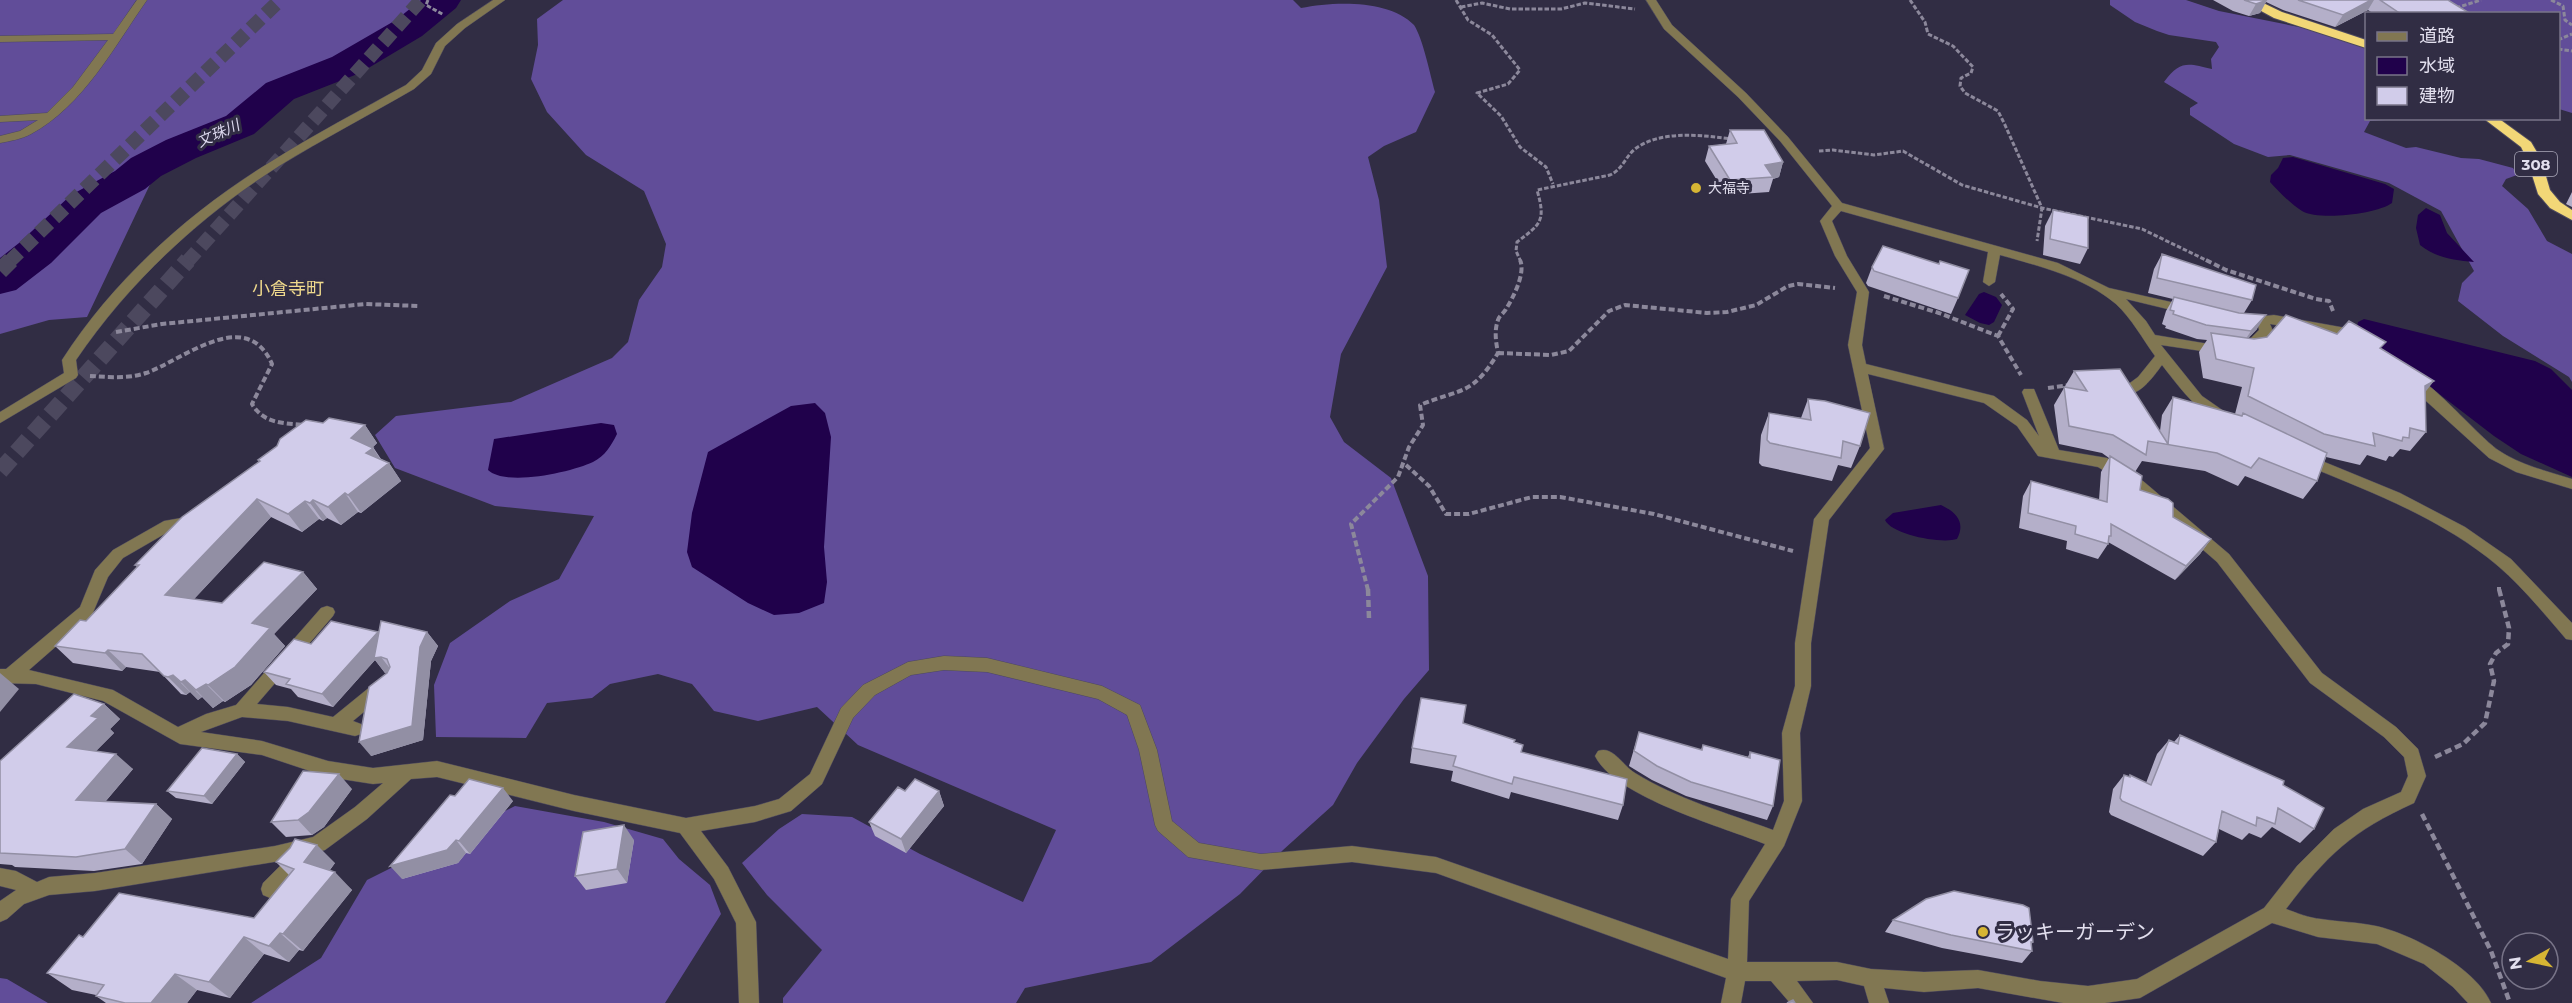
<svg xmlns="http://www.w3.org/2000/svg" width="2572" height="1003" viewBox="0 0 2572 1003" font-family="Montserrat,'Noto Sans JP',sans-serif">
  <rect width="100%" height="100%" fill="#312d44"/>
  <path fill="#614d99" d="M 0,0 L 437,0 L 404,27 L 381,36 L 347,62 L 274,89 L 235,123 L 154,176 L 87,317 L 49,320 L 0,334 Z
    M 563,0 L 1293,0 L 1301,8 C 1336,1 1390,0 1414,25 C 1423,39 1430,74 1435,92 L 1416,132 L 1384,146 L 1368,157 L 1379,200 L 1387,267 L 1341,354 L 1330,417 L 1344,442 L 1391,478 L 1428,576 L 1429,670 L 1404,699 L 1357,763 L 1333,805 L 1283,850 L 1240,894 L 1151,962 L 1025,988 L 1016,1003 L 783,1003 L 783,998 L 822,950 L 767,895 L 742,863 L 779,829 L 802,814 L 852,817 L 920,854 L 1023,902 L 1056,830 L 858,745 L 817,707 L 758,721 L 714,711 L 692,684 L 658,674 L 610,684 L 592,698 L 547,703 L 526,738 L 436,737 L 434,685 L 450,643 L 510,601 L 559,579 L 594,516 L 495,506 L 395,468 L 375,435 L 396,416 L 511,402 L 612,358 L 628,342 L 639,300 L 662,267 L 666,244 L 644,191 L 586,155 L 547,112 L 531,79 L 538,45 L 537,19 Z
    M 2110,0 L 2186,0 L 2219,11 L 2304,28 L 2366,47 L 2366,118 L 2402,119 L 2370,121 L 2364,132 L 2406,148 L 2416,147 L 2461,158 L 2479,159 L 2513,168 L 2517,175 L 2506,179 L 2502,186 L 2528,209 L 2547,241 L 2572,254 L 2572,382 L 2569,377 L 2503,336 L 2458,301 L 2462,283 L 2474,271 L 2441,211 L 2389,183 L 2290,155 L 2268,157 L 2234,144 L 2190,115 L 2190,108 L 2198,103 L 2164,82 C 2180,60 2188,63 2212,69 L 2211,59 L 2219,47 L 2216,42 L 2169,35 L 2157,31 L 2135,22 L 2110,5 Z
    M 2436,0 L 2572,0 L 2572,113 L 2559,109 L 2558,14 L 2458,13 Z
    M 515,806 L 604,822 L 663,839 L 679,859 L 710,885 L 721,914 L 665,1003 L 251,1003 L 321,958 L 367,880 Z
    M 0,978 L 7,979 L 48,1003 L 0,1003 Z"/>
  <path fill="#20014b" d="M 2293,157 L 2385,184 L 2394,189 L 2392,203 C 2377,214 2319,221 2302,211 C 2291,204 2279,192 2270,182 L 2271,175 L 2278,168 L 2283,158 Z
    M 2426,208 L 2440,215 L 2447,233 L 2474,262 C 2454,260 2436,258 2420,245 L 2416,228 L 2418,215 Z
    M 1984,292 L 1996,297 L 2002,305 L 1994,322 L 1989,325 L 1980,323 L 1965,315 L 1979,294 Z
    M 2364,319 L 2535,361 L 2551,369 L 2572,390 L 2572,477 L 2521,454 L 2494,436 L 2369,340 L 2357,327 L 2358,322 Z
    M 815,403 L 825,413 L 831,437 L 824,547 L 827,582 L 824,603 L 799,613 L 774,615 L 748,603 L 692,567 L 687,552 L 692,513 L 708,452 L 791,406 Z
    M 601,423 L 614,425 L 617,434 C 611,446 605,456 593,462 C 572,472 506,487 488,470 L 494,439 Z
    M 1941,505 C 1956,512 1966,522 1957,539 C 1942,544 1892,535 1885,520 L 1893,513 Z"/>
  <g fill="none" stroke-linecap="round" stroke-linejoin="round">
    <path fill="#20014b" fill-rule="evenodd" d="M 421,0 L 461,0 L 456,8 L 422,36 L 360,73 L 294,99 L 254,134 L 196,158 L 161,176 L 145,189 L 101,213 L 51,263 L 16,290 L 0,294 L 0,258 L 19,243 L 71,195 L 115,171 L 131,158 L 166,140 L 226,116 L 266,83 L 332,57 L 396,20 Z"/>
    <path stroke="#4c485e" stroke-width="14" stroke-dasharray="14 7" stroke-linecap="butt" d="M 9,262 L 280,0
      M 187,262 L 421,0"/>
    <path stroke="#4c485e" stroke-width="17" stroke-dasharray="17 8" stroke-linecap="butt" d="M 0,271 L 11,260
      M 0,471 L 188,260"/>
    <defs>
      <path id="minor" d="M 137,0 L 147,0 C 114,47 83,106 31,134 C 22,139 10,141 0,143 L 0,136 L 20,131 L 38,120 L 0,122 L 0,116 L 47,113 L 73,87 L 108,40 L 0,42 L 0,36 L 113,34 Z
        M 493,0 L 505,0 L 465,28 L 445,46 L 431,74 L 414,89 C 369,115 323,139 279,166 C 199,217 129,282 76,360 L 78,375 L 76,378 L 0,423 L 0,412 L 64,373 L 62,360 C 114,279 190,211 272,161 C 315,134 361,110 406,85 L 422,70 L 436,43 L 457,24 Z
        M 1646,0 L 1656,0 L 1672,25 L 1746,93 L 1788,137 L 1842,203 L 2058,263 L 2109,288 L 2193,307 L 2195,310 L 2188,314 L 2126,299 L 2146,321 L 2155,335 L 2227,347 L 2229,350 L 2222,354 L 2161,345 L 2202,396 L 2228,414 L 2230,417 L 2228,420 C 2207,427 2174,380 2162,365 C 2153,377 2138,399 2121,394 L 2119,391 L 2138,377 L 2155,356 C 2142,338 2132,319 2116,304 C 2084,277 2039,266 2000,255 L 1995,282 L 1989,286 L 1983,282 L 1988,252 L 1841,211 L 1832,221 L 1847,256 L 1869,292 L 1862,345 L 1866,364 L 1994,396 L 2027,420 L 2039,436 L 2022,392 L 2024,389 L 2034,389 L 2059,450 L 2107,458 L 2143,481 L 2229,554 L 2322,673 L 2396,727 L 2418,749 L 2426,776 L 2414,803 C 2352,831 2327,855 2286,909 C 2297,913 2309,918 2321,919 C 2339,922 2358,922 2376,926 C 2412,934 2476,968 2491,1003 L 2468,1003 L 2453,987 L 2424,964 L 2377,944 L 2318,937 L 2272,923 L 2140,998 L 2105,1003 L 2063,1003 L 1978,988 L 1924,992 L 1884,988 L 1889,1003 L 1869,1003 L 1864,986 L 1837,980 L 1797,981 L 1813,1003 L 1790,1003 L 1771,981 L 1745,981 L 1741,1003 L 1721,1003 L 1726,978 L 1436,873 L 1352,862 L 1261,870 L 1188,857 L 1158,831 L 1155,825 L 1139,750 L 1127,715 L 1098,699 L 987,672 L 944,670 L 911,675 L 875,695 L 853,718 L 822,784 L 791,811 L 755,822 L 701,831 L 728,867 L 756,922 L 759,1003 L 739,1003 L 736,923 L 714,879 L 680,833 L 574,811 L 437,777 L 411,779 L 367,819 L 325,850 L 309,854 L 308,863 L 277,895 L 270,898 L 263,895 L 261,889 L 263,883 L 286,860 L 95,891 L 49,895 L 24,904 L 7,919 L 0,922 L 0,901 L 16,890 L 0,886 L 0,868 L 16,871 L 37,882 L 49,877 L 95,873 L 275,846 L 313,837 L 355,807 L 383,783 L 373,784 L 328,777 L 262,755 L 180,744 L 103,701 L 36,684 L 0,683 L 0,669 L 6,669 L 80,607 L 95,570 L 113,550 L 164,521 L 181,518 L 197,524 L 200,528 L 197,532 L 192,534 L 180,530 L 168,532 L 123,558 L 108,577 L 92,615 L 29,670 L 113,690 L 178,727 L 206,714 L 236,705 L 321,608 L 327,606 L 333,608 L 335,612 L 333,616 L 257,704 L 288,707 L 333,717 L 376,682 L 382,680 L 388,682 L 390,687 L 388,692 L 353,721 L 361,724 L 364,729 L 361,734 L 355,736 L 288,721 L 242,717 L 201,732 L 262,741 L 328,761 L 373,768 L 437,761 L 574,795 L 686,818 L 755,806 L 779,799 L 810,774 L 841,708 L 863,685 L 908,662 L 944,656 L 987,658 L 1102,686 L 1140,705 L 1157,750 L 1172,821 L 1199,843 L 1261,854 L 1352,846 L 1436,857 L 1728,959 L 1731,899 L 1765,844 C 1723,827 1615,797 1595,756 L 1598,751 C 1613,745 1623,766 1635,773 C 1677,799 1727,813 1773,830 L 1784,801 L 1782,733 L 1795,686 L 1795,643 L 1814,519 L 1870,448 L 1848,345 L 1857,292 L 1835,256 L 1820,221 L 1832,206 L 1780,141 L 1738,97 L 1664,29 ZM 1868,374 L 1984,403 L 2017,426 L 2038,456 L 2098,467 L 2133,489 L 2217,562 L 2310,683 L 2384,737 L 2404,757 L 2408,776 L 2401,792 L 2363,809 L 2334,829 L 2297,866 L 2264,908 L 2137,979 L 2088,986 L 2040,981 L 1978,970 L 1924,972 L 1871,969 L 1837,962 L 1747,962 L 1749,901 L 1784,846 L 1802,801 L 1800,733 L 1811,686 L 1811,643 L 1829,520 L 1884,449 Z
        M 2274,315 L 2346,328 L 2363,342 L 2356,346 L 2337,335 L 2270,324 L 2273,331 L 2271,334 L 2251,354 L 2241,354 L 2239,351 L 2241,348 L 2259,330 L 2258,325 L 2238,325 L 2236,322 L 2238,319 Z
        M 2410,374 C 2431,380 2476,434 2498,450 C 2520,465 2547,471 2572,479 L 2572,489 L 2516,472 L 2489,458 L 2405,382 L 2403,379 Z
        M 2305,454 L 2400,493 L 2465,527 L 2511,559 L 2572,623 L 2572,640 L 2566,639 C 2541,610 2517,580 2487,557 C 2431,514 2364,489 2300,463 L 2298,459 L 2300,455 Z"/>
      <path id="highway" d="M 2241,0 L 2257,0 L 2282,12 L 2366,40 L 2366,48 L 2274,18 Z
        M 2483,118 L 2498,118 L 2531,142 L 2541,159 L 2550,190 L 2560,202 L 2572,210 L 2572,220 L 2550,208 L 2538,194 L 2527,159 L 2521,147 Z"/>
    </defs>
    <use href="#minor" stroke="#4d495f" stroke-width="1"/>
    <use href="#highway" stroke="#4d495f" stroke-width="2"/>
    <path stroke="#8c889b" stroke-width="3" stroke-dasharray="4.5 2" stroke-linecap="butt" d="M 428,0 L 426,5 L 444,15
      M 1456,0 L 1468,20 L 1492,35 L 1520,70 L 1508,84 L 1477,93 L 1501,116 L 1520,147 L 1546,167 L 1553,184
      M 1910,0 L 1925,22 L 1928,34 L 1953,46 L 1973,67 L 1971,73 L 1961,78 L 1960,86 L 1965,93 L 1998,111 L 2005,125 L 2042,208 L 2037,241
      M 2551,0 L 2563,6 L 2565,20 L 2572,25
      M 1461,7 L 1482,3 L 1510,9 L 1561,9 L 1585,3 L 1635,9
      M 2456,8 L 2481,0
      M 2558,40 L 2572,34
      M 2558,49 L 2572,51
      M 1819,151 L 1833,150 L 1874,155 L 1903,151 L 1962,185 L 2042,208 L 2142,229 L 2210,262
      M 1521,262 L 1516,251 L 1517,242 C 1541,224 1546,221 1537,190 L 1610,175 C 1623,169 1625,157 1635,149 C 1660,130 1702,135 1731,139"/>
    <path stroke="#8c889b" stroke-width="4" stroke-dasharray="6 3" stroke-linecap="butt" d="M 2206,260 L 2226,270 L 2316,299 L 2329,301 L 2333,311
      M 1884,296 L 1939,313 L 1998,336 L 2021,375
      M 116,332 L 162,324 L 365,304 L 419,306
      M 1998,336 L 2013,309 L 2001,294
      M 1498,353 L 1551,355 L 1569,351 L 1609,311 L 1625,305 L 1707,313 L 1727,312 L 1756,305 L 1788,286 L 1798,284 L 1835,288
      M 90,376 C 108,377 128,379 146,373 C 183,360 246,305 272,364 L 252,404 C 264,424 283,423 304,425
      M 2048,388 L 2070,385
      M 1406,465 L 1429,486 L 1446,514 L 1469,514 L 1532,497 L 1560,497 L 1654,514 L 1793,551
      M 2499,587 L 2499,590
      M 1368,590 L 1351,524 L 1398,477 L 1409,447 L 1423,425 L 1420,405 C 1462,388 1472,396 1498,353 C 1496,342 1494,331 1498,320 C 1499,316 1504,313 1506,309 C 1513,298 1526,273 1520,260"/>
    <path stroke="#8c889b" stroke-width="4.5" stroke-dasharray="7 4" stroke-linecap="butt" d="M 1368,589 L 1369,619
      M 2435,757 L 2463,744 L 2485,723 L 2494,681 L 2490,664 L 2496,653 L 2508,644 L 2509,628 L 2499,589
      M 2422,814 L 2491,951 L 2510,1003"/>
    <use href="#minor" fill="#817752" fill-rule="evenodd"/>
    <use href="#highway" fill="#f2d777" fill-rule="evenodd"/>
  </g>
  <path fill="#b4afc9" d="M 2213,0 L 2448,0 L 2471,14 L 2374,14 L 2368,10 L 2335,27 L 2283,10 L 2266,2 L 2260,13 L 2249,16 L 2233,11 Z
    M 1730,130 L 1783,162 L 1779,177 L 1773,179 L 1769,192 L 1726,195 L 1705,161 L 1709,146 L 1726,144 Z
    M 2572,192 L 2572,207 L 2566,204 Z
    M 2053,210 L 2088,248 L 2080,264 L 2043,255 L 2045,226 Z
    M 2162,254 L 2252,300 L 2244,313 L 2257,329 L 2248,338 L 2381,349 L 2425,393 L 2426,432 L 2410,451 L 2400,449 L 2393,457 L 2389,456 L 2386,461 L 2367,455 L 2360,465 L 2326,457 L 2317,481 L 2303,499 L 2245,476 L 2238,486 L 2205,471 L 2142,461 L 2135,472 L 2140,490 L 2173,517 L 2211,539 L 2200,554 L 2175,580 L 2108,542 L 2108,544 L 2098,559 L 2066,549 L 2067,541 L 2019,528 L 2023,496 L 2031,481 L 2099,500 L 2101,472 L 2109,458 L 2102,453 L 2059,444 L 2054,405 L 2074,371 L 2160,431 L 2162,415 L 2173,397 L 2235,414 L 2242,387 L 2203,378 L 2199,352 L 2207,340 L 2197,339 L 2165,328 L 2166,326 L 2162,324 L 2166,311 L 2173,299 L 2148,293 L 2154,269 Z
    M 1872,267 L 1958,298 L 1951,314 L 1868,286 L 1866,283 Z
    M 1808,399 L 1860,446 L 1851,468 L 1838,465 L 1832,481 L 1762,466 L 1759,463 L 1761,435 L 1769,413 L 1801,418 Z
    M 323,423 L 365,425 L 377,443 L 373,447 L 381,459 L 389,463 L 401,481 L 361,513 L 358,512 L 341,525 L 327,518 L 323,521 L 319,519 L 302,532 L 271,517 L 194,599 L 222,603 L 303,572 L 317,589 L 274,634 L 285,646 L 251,685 L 225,702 L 223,701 L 213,708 L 202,697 L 198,700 L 190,692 L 186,695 L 181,694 L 160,672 L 126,667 L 122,671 L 73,663 L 55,646 L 86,621 L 137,567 L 135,565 L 259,462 L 258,460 Z
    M 427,632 L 438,646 L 431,661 L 423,740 L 371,756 L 388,672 L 385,673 L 375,660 L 333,707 L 298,697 L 291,689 L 276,685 L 264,672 L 311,644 Z
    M 104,704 L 120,719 L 110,729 L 114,733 L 96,751 L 133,769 L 105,802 L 156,804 L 172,819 L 142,864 L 94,871 L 15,867 L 12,865 L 0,864 L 0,761 Z
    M 1463,723 L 1514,742 L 1522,752 L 1623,805 L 1618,820 L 1511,792 L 1509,799 L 1451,781 L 1453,771 L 1410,763 L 1412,748 Z
    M 1639,732 L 1701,750 L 1703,745 L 1748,757 L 1750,752 L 1773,806 L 1767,820 L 1686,796 L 1652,780 L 1629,766 Z
    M 2180,735 L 2283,785 L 2314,829 L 2300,843 L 2272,827 L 2261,838 L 2249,833 L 2242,840 L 2219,829 L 2216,842 L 2203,856 L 2111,815 L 2109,812 L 2113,789 L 2124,775 L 2129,777 L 2130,775 L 2146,783 L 2157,754 L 2169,740 L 2174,742 Z
    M 237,754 L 245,762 L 212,804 L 176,798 L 167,791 Z
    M 352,789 L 324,827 L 312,835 L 286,837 L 271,822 Z
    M 905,791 L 939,791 L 944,806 L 906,853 L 875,836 L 869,822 Z
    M 455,796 L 513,801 L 470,854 L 466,853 L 458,863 L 402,879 Z
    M 634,840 L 627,883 L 586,890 L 575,876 Z
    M 276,862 L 335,863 L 330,870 L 352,890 L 303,951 L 299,950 L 289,962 L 264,954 L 230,998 L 197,990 L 187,1003 L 106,1003 L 96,996 L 96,995 L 72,990 L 47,973 L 83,937 L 254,918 L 289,875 Z
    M 1893,920 L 2033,942 L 2031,945 L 2032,951 L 2022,963 L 1942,948 L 1885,932 Z"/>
  <path fill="#928fa4" d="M 2267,0 L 2260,13 L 2249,16 L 2256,4 Z
    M 2371,0 L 2374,0 L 2368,10 L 2335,27 L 2343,15 Z
    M 1783,162 L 1779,177 L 1773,179 L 1773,177 L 1765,165 Z
    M 2266,315 L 2257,329 L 2241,346 L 2251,331 Z
    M 2434,381 L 2419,400 L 2425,386 Z
    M 365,425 L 377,443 L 371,449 L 373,448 L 385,466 L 379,471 L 351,438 Z
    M 389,463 L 401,481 L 361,513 L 348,495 Z
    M 345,493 L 358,512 L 341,525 L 328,507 Z
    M 257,499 L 271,517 L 181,613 L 165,595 Z
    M 313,500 L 327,518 L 323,521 L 310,503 Z
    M 305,501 L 319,519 L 302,532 L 288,514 Z
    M 2211,539 L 2200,554 L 2175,580 L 2186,566 Z
    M 303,572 L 317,589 L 274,634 L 285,646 L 251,685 L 225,702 L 208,685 L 252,623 Z
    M 378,632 L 381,657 L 392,671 L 385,673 L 375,660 L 333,707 L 322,694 Z
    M 427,632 L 438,646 L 431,661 L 423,740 L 371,756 L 359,742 L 420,647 Z
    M 108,650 L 126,667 L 122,671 L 105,653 Z
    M 0,673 L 19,689 L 0,712 Z
    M 173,675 L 190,692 L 186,695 L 168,677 Z
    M 185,680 L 202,697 L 198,700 L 181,682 Z
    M 206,684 L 223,701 L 213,708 L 196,690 Z
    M 104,704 L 120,719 L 110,729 L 114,733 L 85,762 L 67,747 L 91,716 Z
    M 116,754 L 133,769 L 94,815 L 76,800 Z
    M 237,754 L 245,762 L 212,804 L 204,796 Z
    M 339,774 L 352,789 L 324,827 L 312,835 L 298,820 Z
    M 503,788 L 513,801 L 470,854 L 459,841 Z
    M 939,791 L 944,806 L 906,853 L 901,839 Z
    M 156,804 L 172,819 L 142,864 L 125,849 Z
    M 624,825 L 634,840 L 627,883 L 617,869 Z
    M 456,840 L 466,853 L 458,863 L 402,879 L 390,866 Z
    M 317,845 L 335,863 L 322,880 L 304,862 Z
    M 335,872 L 352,890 L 303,951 L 283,934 Z
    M 280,933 L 299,950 L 289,962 L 269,946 Z
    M 244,937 L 264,954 L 230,998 L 209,982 Z
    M 175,974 L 197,990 L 187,1003 L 151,1003 Z"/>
  <path fill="#d1ccea" stroke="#928fa4" stroke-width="1.5" d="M 2244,0 L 2267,0 L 2256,4 Z
    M 2298,0 L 2371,0 L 2343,15 Z
    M 2380,0 L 2448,0 L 2471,14 L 2401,14 Z
    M 1730,130 L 1764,130 L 1783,162 L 1765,165 L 1773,177 L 1730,180 L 1709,146 L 1737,143 Z
    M 2053,210 L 2088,217 L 2088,248 L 2050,239 Z
    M 1883,246 L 1939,264 L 1940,261 L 1969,270 L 1958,298 L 1874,271 L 1872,267 Z
    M 2162,254 L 2256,285 L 2252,300 L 2157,278 Z
    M 2174,297 L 2239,313 L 2266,315 L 2251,331 L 2206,325 L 2173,314 L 2174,311 L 2170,310 Z
    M 2286,315 L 2337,334 L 2349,321 L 2386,342 L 2380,348 L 2434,381 L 2425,386 L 2426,432 L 2410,428 L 2409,438 L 2403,437 L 2402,441 L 2373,433 L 2375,446 L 2324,434 L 2248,396 L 2254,368 L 2216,359 L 2211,333 L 2254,339 L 2267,337 Z
    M 2120,369 L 2168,444 L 2173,397 L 2242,416 L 2243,413 L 2327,453 L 2317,481 L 2259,458 L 2251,468 L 2217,453 L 2148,441 L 2146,455 L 2113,435 L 2069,426 L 2064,387 L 2087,391 L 2074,371 Z
    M 1808,399 L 1825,401 L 1870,413 L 1860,446 L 1843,441 L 1841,458 L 1770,443 L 1767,440 L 1769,413 L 1811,420 Z
    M 329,418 L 365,425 L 351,438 L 373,448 L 366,453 L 389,463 L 348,495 L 345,493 L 328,507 L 313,500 L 310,503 L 305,501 L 288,514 L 257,499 L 165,595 L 222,603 L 264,562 L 303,572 L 252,623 L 270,628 L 235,667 L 208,685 L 206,684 L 196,690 L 185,680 L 181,682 L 173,675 L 168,677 L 164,676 L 142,654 L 108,650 L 105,653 L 55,646 L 80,620 L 86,621 L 139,565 L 135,565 L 182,517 L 260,461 L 258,460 L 277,446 L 280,439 L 306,420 L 323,423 Z
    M 2110,456 L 2142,476 L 2140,490 L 2168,499 L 2173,503 L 2173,517 L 2211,539 L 2186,566 L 2111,524 L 2111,536 L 2109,536 L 2108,544 L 2075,534 L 2076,526 L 2028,513 L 2031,481 L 2107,502 Z
    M 331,621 L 378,632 L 322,694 L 286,684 L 290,679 L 264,672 L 294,639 L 311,644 Z
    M 381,621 L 427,632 L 420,647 L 412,726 L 359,742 L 369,687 L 387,673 L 390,667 L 387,659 L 381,657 L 374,658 Z
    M 74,694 L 104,704 L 91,716 L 98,718 L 67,747 L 116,754 L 76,800 L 156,804 L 125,849 L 76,857 L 0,853 L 0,761 Z
    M 1421,698 L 1466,705 L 1463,723 L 1515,740 L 1514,742 L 1523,745 L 1521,752 L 1627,779 L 1623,805 L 1514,777 L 1512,784 L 1453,766 L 1456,756 L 1412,748 Z
    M 1639,732 L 1702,750 L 1703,745 L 1750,758 L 1750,752 L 1780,760 L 1773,806 L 1691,782 L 1657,766 L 1634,751 Z
    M 2180,735 L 2284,781 L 2283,785 L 2324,808 L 2314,829 L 2278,808 L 2275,824 L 2257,817 L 2256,826 L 2222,811 L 2216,842 L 2122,801 L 2120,798 L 2124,775 L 2130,777 L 2130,775 L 2151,785 L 2169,740 L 2178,744 Z
    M 202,748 L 237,754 L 204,796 L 167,791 Z
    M 303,771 L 339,774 L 309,812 L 298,820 L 271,822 Z
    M 469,779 L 503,788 L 459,841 L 456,840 L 447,850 L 390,866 L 450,795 L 455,796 Z
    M 915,779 L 939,791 L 901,839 L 869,822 L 898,787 L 905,791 Z
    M 624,825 L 617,869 L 575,876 L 583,832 Z
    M 295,839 L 317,845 L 304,862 L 335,872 L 283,934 L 280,933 L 269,946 L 244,937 L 209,982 L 175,974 L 151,1003 L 125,1003 L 96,996 L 104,985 L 47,973 L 79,935 L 83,937 L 119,893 L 254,918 L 294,869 L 276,862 L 290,848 Z
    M 1954,891 L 2023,905 L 2029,908 L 2033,942 L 2031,942 L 2032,951 L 1951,935 L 1893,920 L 1926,899 Z
    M 1793,1000 L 1795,1003 L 1787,1003 Z"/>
  <g fill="#d6b534" stroke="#312d44" stroke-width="2">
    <circle cx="1696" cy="188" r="6"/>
    <circle cx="1983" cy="932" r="6"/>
  </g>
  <g text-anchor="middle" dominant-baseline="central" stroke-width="6" stroke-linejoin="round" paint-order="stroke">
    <g font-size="14" fill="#e2dfee" stroke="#312d44" text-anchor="start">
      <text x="1708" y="188">大福寺</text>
    </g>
    <g font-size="15" font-style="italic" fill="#dcd8ee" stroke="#312d44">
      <text transform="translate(218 133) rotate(-24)">文珠川</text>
    </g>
    <rect fill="#312d44" stroke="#adaabb" stroke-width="1.5" x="2515" y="152" width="42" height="24" rx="4.5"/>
    <g font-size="15" font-weight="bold" fill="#e2dfee">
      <text x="2536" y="164">308</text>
    </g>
    <g font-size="18" fill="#efd98c" stroke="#312d44">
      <text x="288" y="289">小倉寺町</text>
    </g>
    <g font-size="20" fill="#e2dfee" stroke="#312d44" text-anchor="start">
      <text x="1995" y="932">ラッキーガーデン</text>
    </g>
  </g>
  <rect x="2365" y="12" width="195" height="108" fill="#312d44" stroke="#787488" stroke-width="1.5"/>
  <rect x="2377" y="32" width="30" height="9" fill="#817752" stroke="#787488" stroke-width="1.5"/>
  <text x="2419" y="42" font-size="18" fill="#e2dfee">道路</text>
  <rect x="2377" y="57" width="30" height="18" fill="#20014b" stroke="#787488" stroke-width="1.5"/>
  <text x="2419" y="72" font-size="18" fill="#e2dfee">水域</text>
  <rect x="2377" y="87" width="30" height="18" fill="#d1ccea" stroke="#787488" stroke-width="1.5"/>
  <text x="2419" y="102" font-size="18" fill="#e2dfee">建物</text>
  <g transform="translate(2530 961) rotate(261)"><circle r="28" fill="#312d44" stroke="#787488" stroke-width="1.5"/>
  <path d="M0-4.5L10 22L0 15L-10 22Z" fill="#d6b534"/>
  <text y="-9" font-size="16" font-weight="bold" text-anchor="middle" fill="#e2dfee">N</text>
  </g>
</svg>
